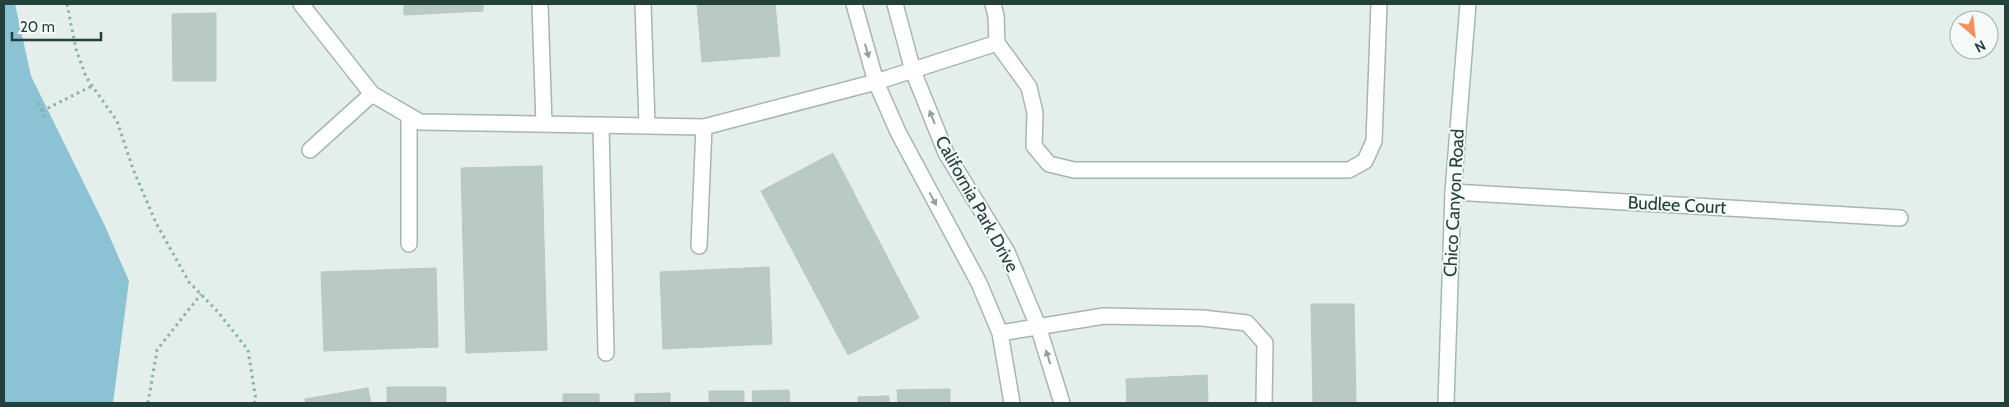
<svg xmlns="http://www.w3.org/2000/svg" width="2009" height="407" viewBox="0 0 2009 407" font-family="Cabin,sans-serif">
  <rect width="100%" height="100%" fill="#e4eeea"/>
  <path fill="#8bc2d4" d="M 4,4 L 15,4 L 31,76 L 105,226 L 129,281 L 113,403 L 4,403 Z"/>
  <path fill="#b9c9c4" stroke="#b6c8c2" d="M 404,4 L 483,4 L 483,11 L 404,15 Z
    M 697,4 L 775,4 L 780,56 L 702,62 Z
    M 216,13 L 216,81 L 173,81 L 172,14 Z
    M 833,153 L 919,318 L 848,355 L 761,191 Z
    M 542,166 L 547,350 L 466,353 L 461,168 Z
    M 769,267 L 772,344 L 663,349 L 660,272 Z
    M 436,268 L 438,347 L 324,351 L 321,272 Z
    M 1311,304 L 1354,304 L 1356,403 L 1313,403 Z
    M 1207,375 L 1208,403 L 1127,403 L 1126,379 Z
    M 387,387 L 446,387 L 446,403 L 387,403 Z
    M 368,388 L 371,403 L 306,403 L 305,399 Z
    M 950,389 L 950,403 L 898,403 L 897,390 Z
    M 789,390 L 790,403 L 753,403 L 752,391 Z
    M 709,391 L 744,391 L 744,403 L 709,403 Z
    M 670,393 L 670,403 L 635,403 L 635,394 Z
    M 563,394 L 599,394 L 599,403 L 563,403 Z
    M 889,396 L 889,403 L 858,403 L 858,397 Z"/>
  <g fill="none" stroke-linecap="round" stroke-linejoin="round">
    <defs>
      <path id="lane" d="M 540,4 L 544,124
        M 643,4 L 647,125
        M 409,116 L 409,244
        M 601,125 L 606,353
        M 310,150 L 372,94
        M 699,246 L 704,127"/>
      <path id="street" d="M 301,4 L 372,94 L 420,122 L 704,127 L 876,82 L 997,43
        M 854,4 L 876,82 L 898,132 L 979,283 L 1000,333 L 1012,403
        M 895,4 L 913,71 L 946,153 L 1007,252 L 1038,326 L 1062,403
        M 993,4 L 996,16 L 997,43 L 1029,87 L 1035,113 L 1034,146 L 1049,164 L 1074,170 L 1349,170 L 1365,161 L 1374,141 L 1379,4
        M 1453,192 L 1900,218
        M 1000,333 L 1104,316 L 1202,318 L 1247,323 L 1265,343 L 1264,403"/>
      <path id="secondary" d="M 1446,403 L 1453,192 L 1468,4"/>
    </defs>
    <use href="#lane" stroke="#a6b6b2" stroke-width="18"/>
    <use href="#street" stroke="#a6b6b2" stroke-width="18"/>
    <use href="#secondary" stroke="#a2bab4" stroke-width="18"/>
    <path stroke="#84b2a8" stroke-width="3" stroke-dasharray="2.5 4" stroke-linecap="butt" d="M 67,4 L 76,49 L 86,77 L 117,121 L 133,169 L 156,223 L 189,282 L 218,312 L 248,350 L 256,400 L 254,403
      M 38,103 L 45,117
      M 42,111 L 92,86
      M 148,403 L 157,350 L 201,294"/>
    <use href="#lane" stroke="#fff" stroke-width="15"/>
    <use href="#street" stroke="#fff" stroke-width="15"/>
    <use href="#secondary" stroke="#fff" stroke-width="15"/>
  </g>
  <defs><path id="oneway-solid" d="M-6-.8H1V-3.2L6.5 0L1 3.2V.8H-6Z" transform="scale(1.25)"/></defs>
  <g fill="#91a09d">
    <use href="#oneway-solid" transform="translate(867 51) rotate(74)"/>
    <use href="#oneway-solid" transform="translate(932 117) rotate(-112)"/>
    <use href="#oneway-solid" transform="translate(933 199) rotate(62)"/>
    <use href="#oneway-solid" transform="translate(1048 357) rotate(-108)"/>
  </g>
  <g text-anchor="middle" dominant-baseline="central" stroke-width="4" stroke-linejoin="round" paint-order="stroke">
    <g font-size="18" fill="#23403b" stroke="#f5faf8">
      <text transform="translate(1454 203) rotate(-87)">Chico Canyon Road</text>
      <text transform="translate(977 204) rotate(61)">California Park Drive</text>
      <text transform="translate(1677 205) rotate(3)">Budlee Court</text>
    </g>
  </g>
  <rect width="2009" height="407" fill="none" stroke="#23403b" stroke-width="10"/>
  <g transform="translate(1974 35) rotate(152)"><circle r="24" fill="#f5faf8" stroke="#a1b0ac"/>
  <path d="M0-4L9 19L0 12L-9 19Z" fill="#f58f5b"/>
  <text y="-8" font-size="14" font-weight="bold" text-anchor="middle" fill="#23403b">N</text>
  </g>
  <path d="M12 32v8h89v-8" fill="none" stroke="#23403b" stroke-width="2.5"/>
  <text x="20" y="32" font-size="15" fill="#23403b" stroke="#f5faf8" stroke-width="4" paint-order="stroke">20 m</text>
</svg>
